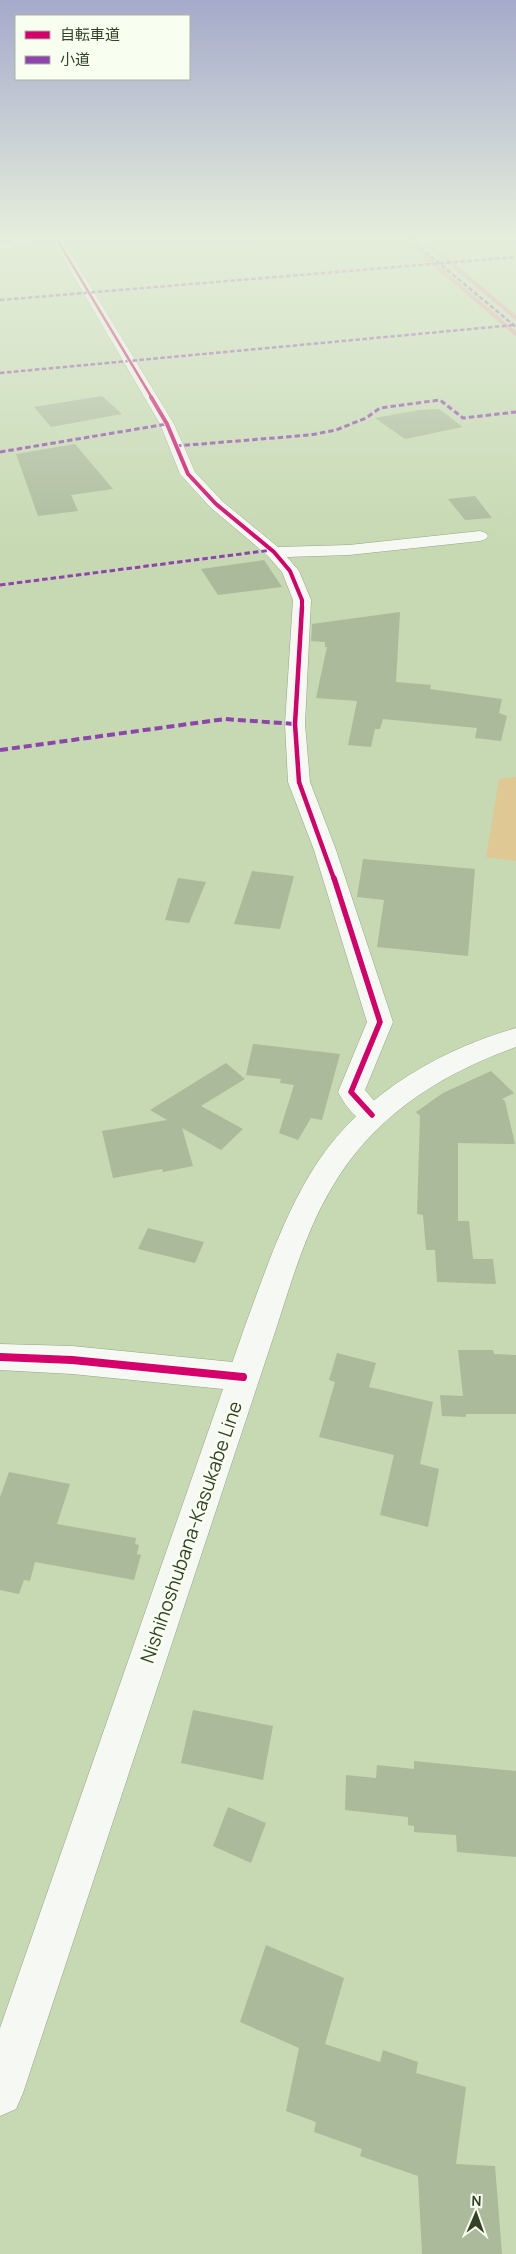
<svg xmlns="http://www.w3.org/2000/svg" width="516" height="2254" viewBox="0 0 516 2254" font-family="Manrope,'Noto Sans JP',sans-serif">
  <rect width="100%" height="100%" fill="#c6d9b2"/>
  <path fill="#dfc894" d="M 516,777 L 516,861 L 486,857 L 499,779 Z"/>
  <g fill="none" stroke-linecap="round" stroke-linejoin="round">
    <path stroke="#e09a9d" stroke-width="4" d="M 399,234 L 516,334
      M 416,234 L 516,318"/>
  </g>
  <path fill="#abba9b" d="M 102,396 L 122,414 L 51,427 L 34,407 Z
    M 439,409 L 463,427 L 405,439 L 375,418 L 419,410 Z
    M 75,444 L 113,489 L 71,495 L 78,511 L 38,516 L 16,454 Z
    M 475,496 L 492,518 L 465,520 L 448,499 Z
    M 264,560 L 282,587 L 218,595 L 201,569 Z
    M 400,612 L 396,682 L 431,685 L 430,689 L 502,699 L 499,713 L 507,716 L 501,741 L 475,738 L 477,728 L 383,719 L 380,729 L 375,729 L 371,747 L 348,745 L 357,701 L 316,698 L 327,647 L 325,647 L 325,642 L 311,641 L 312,624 Z
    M 363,859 L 475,869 L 468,956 L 377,947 L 384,900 L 357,897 Z
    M 252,871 L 294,876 L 280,929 L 234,924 Z
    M 178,878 L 206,882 L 189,923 L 165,920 Z
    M 253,1044 L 340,1054 L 322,1120 L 311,1118 L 298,1140 L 279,1133 L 294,1085 L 280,1083 L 281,1079 L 246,1075 Z
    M 226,1063 L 245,1079 L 201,1106 L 243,1129 L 221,1150 L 182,1128 L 193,1166 L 163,1172 L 162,1169 L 113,1178 L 102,1131 L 167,1120 L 150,1110 Z
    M 491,1071 L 514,1093 L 502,1099 L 505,1101 L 515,1144 L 458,1143 L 458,1221 L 469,1221 L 473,1259 L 493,1259 L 496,1284 L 437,1282 L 435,1250 L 426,1250 L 423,1215 L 417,1214 L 420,1116 L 416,1112 L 443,1093 Z
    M 148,1228 L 204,1242 L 195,1263 L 138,1249 Z
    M 458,1350 L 493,1350 L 494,1354 L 516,1355 L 516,1414 L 466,1414 L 466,1417 L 442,1416 L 440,1395 L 463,1396 Z
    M 337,1353 L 376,1363 L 369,1387 L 433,1402 L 420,1464 L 439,1469 L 428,1527 L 380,1515 L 394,1455 L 319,1437 L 335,1382 L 329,1380 Z
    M 9,1472 L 70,1484 L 57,1524 L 136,1538 L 135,1544 L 139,1545 L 137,1554 L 141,1555 L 134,1580 L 35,1562 L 30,1581 L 24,1580 L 19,1594 L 0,1590 L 0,1497 Z
    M 193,1710 L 273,1726 L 263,1780 L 181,1763 Z
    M 414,1761 L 516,1771 L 516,1857 L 457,1852 L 456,1835 L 414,1832 L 414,1826 L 408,1825 L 408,1817 L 345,1810 L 346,1775 L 376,1778 L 377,1765 L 414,1769 Z
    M 228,1807 L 266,1823 L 251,1863 L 213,1846 Z
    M 266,1945 L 344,1978 L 325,2044 L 380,2062 L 383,2050 L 418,2062 L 416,2073 L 466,2087 L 456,2164 L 495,2166 L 502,2254 L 422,2254 L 418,2176 L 360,2156 L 362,2149 L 314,2132 L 316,2122 L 286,2111 L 299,2048 L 240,2022 Z"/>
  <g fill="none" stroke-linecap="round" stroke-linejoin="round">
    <defs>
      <path id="minor" d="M 51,234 L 60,236 L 174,424 L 195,472 L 222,501 L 278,547 L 349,545 L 480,531 L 486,533 L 488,536 L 486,539 L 480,541 L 349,555 L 287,557 L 299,571 L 311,600 L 305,724 L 310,782 L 336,850 L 393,1022 L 365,1090 L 386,1115 L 382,1122 C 361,1128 347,1109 338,1092 L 367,1022 L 314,850 L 288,782 L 285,724 L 293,600 L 282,572 L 268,556 L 210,507 L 180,474 L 160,424 L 50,236 Z
        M 0,1344 L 72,1346 L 243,1363 L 254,1367 L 259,1377 L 254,1387 L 243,1391 L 72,1374 L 0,1370 Z"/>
      <path id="tertiary" d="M 45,234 L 67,234 L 0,250 L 0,244 Z"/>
      <path id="secondary" d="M 516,1028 L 516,1047 C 440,1074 372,1117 331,1189 C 306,1231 292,1280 277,1326 L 23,2093 L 16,2109 L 0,2116 L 0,2028 L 245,1326 C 264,1275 281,1223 309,1176 C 353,1100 433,1052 516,1028 Z"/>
    </defs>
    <use href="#minor" stroke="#96a486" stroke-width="1"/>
    <use href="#tertiary" stroke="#96a486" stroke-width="1"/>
    <use href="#secondary" stroke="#96a486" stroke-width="1"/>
    <use href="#minor" fill="#f6f9f3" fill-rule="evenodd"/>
    <use href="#tertiary" fill="#f6f9f3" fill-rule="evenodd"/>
    <use href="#secondary" fill="#f6f9f3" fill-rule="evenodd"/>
    <path stroke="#8e44ad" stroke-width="2.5" stroke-dasharray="4.5 2.5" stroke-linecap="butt" d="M 2,234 L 12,245
      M 404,234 L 516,327
      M 0,300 L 516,257
      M 0,373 L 514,325"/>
    <path stroke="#8e44ad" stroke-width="3" stroke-dasharray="5.5 3" stroke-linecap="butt" d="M 176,446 L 310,435 L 336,430 L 366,418 L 380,408 L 440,400 L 463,418 L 516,412
      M 0,452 L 167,424
      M 0,585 L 272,550"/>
    <path stroke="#8e44ad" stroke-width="4" stroke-dasharray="8 4" stroke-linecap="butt" d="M 0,750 L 225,719 L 295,724"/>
    <defs>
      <path id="cycleway-far4" d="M 55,236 L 152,398"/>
      <path id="cycleway-far3" d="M 151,397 L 167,424 L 188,474 L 216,504 L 274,552 L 290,571 L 302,600 L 302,609"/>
      <path id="cycleway-far2" d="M 302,607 L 295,724 L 299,782 L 334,879"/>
      <path id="cycleway-far1" d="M 334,878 L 380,1022 L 351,1092 L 372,1115"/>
      <path id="cycleway" d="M 0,1357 L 72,1360 L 243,1377"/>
    </defs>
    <use href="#cycleway-far4" stroke="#f8fff1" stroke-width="4"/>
    <use href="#cycleway-far3" stroke="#f8fff1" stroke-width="5.5"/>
    <use href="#cycleway-far2" stroke="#f8fff1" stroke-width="7"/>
    <use href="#cycleway-far1" stroke="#f8fff1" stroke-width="9"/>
    <use href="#cycleway" stroke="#f8fff1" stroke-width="11"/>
    <use href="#cycleway-far4" stroke="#d6006c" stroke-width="2.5"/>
    <use href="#cycleway-far3" stroke="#d6006c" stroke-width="4"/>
    <use href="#cycleway-far2" stroke="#d6006c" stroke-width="4.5"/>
    <use href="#cycleway-far1" stroke="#d6006c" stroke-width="5.5"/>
    <use href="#cycleway" stroke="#d6006c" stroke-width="8"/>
  </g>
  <linearGradient id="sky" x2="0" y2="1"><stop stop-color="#a5aaca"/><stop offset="0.43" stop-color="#e5eedc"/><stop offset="1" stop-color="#e5eedc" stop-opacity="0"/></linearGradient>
  <rect width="516" height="550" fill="url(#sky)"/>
  <g text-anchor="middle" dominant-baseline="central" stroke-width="5" stroke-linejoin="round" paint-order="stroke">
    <g font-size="19" fill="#344126" stroke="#f8fff1">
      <text transform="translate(191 1532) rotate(-71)">Nishihoshubana-Kasukabe Line</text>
    </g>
  </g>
  <rect x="15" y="15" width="175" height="65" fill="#f8fff1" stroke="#aab3a0"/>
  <rect x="25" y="31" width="25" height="8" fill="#d6006c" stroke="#aab3a0"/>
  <text x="60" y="40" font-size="15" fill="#344126">自転車道</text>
  <rect x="25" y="56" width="25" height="8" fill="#8e44ad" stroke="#aab3a0"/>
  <text x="60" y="65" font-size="15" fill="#344126">小道</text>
  <g transform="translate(476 2214) rotate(2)" stroke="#f8fff1" stroke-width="4" paint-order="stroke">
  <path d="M0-4L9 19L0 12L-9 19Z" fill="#344126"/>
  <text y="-8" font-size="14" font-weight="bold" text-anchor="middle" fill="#344126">N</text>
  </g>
</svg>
